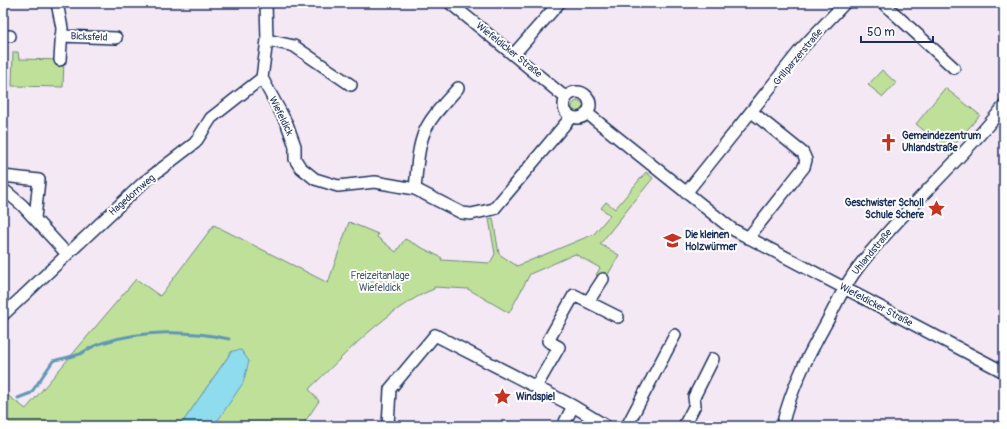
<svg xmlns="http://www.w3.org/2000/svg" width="1007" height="429" viewBox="0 0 1007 429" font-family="Pangolin,sans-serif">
  <rect width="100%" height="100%" fill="#f4e8f4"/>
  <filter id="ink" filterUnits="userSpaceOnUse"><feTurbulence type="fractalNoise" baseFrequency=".025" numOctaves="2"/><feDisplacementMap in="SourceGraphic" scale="8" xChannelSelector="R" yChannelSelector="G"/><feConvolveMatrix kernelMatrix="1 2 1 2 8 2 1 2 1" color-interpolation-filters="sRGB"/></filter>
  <g filter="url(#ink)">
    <path fill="#bfe099" stroke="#6d887c" d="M 13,52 L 18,52 L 19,59 L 64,60 L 63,87 L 12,86 Z
      M 882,70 L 896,83 L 883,97 L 868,85 Z
      M 945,88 L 980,115 L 949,151 L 916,124 Z
      M572 107a6 6 0 1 1 12 0a6 6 0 1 1-12 0Z
      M 646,172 L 653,178 L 600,244 L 619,255 L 605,280 L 596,275 L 600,268 L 575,254 L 530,274 L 509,313 L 468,289 L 434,287 L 434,289 C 388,307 344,356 309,389 L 319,401 L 302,426 L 214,426 L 232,351 L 180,426 L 3,426 L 3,392 L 26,409 L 136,279 L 160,296 L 214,225 L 328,283 L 349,222 L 378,234 L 377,237 L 396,252 L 405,239 L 442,258 L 441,260 L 490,263 L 495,254 L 489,219 L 493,218 L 499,254 L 517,266 L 594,234 L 610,215 L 601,208 L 606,202 L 615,209 Z"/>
    <path fill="#8fdcee" stroke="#6197b4" d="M 241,350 L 249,361 L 243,383 L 214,426 L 180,426 L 232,351 Z"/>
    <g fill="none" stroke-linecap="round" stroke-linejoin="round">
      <path stroke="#6197b4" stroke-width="3" d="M 18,398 L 31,393 L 53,361 C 62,358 72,357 80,354 C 87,350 94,345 102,343 C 141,330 189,330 229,339
        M 3,409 L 7,406"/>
      <defs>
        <path id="street" d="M 57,3 L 62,28 L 60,60
          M 266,3 L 267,40 L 262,78 L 287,124 L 295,146 L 295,159 L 300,167 L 315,179 L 338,186 L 375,182 L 415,189 L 462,213 L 471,214 L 494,209 L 571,117
          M 450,3 L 566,98
          M 883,3 L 954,68
          M 3,36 L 10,36
          M 61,36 L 116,38
          M 267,40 L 294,46 L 351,85
          M 514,54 L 559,3
          M564 105a13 13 0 1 1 26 0a13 13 0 1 1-26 0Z
          M 588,114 L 732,229 L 1004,372
          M 3,176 L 39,180 L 35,218
          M 3,189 L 22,205 L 67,254
          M 415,189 C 417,171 417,150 424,133 C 430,117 446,102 458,88
          M 686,193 L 801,49 L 845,3
          M 748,238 L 804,167 L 806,160 L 803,153 L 752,112
          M 588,302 L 603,279
          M 3,315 L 144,182 L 195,143 L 211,118 L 262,78
          M 536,387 L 559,347 L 548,341 L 574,295 L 618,317
          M 388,426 L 390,389 L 435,335 L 573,406 L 606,426
          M 563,426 L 573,406
          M 627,426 L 675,335
          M 684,426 L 695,405 L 694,397 L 713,359
          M 782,426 C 792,385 809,354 829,318 C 839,298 849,278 863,261 C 907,206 961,161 1004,106"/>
      </defs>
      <use href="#street" stroke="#1b2f5e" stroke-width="14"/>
      <use href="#street" stroke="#fff" stroke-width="11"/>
    </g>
  </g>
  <defs>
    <symbol id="church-bare" viewBox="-9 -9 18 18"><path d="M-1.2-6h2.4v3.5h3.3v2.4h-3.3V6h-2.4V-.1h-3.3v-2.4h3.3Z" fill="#c8321e" stroke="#fff" stroke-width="2.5" paint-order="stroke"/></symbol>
    <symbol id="sight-bare" viewBox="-9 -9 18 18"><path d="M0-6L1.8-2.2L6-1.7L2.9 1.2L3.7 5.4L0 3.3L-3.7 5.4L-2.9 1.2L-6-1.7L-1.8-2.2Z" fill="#c8321e" stroke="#fff" stroke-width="2.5" paint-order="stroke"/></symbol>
    <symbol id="school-bare" viewBox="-9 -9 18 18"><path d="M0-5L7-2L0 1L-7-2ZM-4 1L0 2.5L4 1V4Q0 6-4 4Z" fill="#c8321e" stroke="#fff" stroke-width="2.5" paint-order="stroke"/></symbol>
  </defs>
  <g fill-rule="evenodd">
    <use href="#church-bare" x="876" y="130" width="25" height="25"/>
    <use href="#sight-bare" x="924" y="196" width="25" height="25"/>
    <use href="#school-bare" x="660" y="228" width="25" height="25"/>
    <use href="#sight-bare" x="490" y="384" width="25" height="25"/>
  </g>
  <g text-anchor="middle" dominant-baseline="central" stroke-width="4" stroke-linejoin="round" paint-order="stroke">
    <g font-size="10" fill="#1b2f5e" stroke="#fff">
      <text transform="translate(89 37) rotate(2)">Bicksfeld</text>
      <text transform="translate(509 50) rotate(39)">Wiefeldicker Straße</text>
      <text transform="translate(798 57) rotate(-50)">Grillparzerstraße</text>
      <text transform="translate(281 116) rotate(64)">Wiefeldick</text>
      <text transform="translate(132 195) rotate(-41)">Hagedornweg</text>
      <text transform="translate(872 252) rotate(-50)">Uhlandstraße</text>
      <text transform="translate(876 305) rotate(28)">Wiefeldicker Straße</text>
    </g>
    <g font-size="10" font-weight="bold" fill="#1b2f5e" stroke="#fff" text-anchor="start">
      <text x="902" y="136">Gemeindezentrum<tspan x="902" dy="12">Uhlandstraße</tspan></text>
      <text x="924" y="203" text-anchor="end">Geschwister Scholl<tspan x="924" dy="12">Schule Schere</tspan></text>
      <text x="685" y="235">Die kleinen<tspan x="685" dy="12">Holzwürmer</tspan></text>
      <text x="516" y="397">Windspiel</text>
    </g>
    <g font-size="10" fill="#445b6d" stroke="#fff">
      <text x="380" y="276">Freizeitanlage<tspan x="380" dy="12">Wiefeldick</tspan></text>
    </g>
  </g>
  <rect width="1007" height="429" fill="none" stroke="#fff" stroke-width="16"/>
  <rect x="8" y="8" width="991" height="413" fill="none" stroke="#1b2f5e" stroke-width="1.5" filter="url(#ink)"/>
  <path d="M861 36v6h72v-6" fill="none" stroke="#1b2f5e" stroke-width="2"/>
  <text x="867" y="36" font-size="12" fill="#1b2f5e" stroke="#ffffff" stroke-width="3" paint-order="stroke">50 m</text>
</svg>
